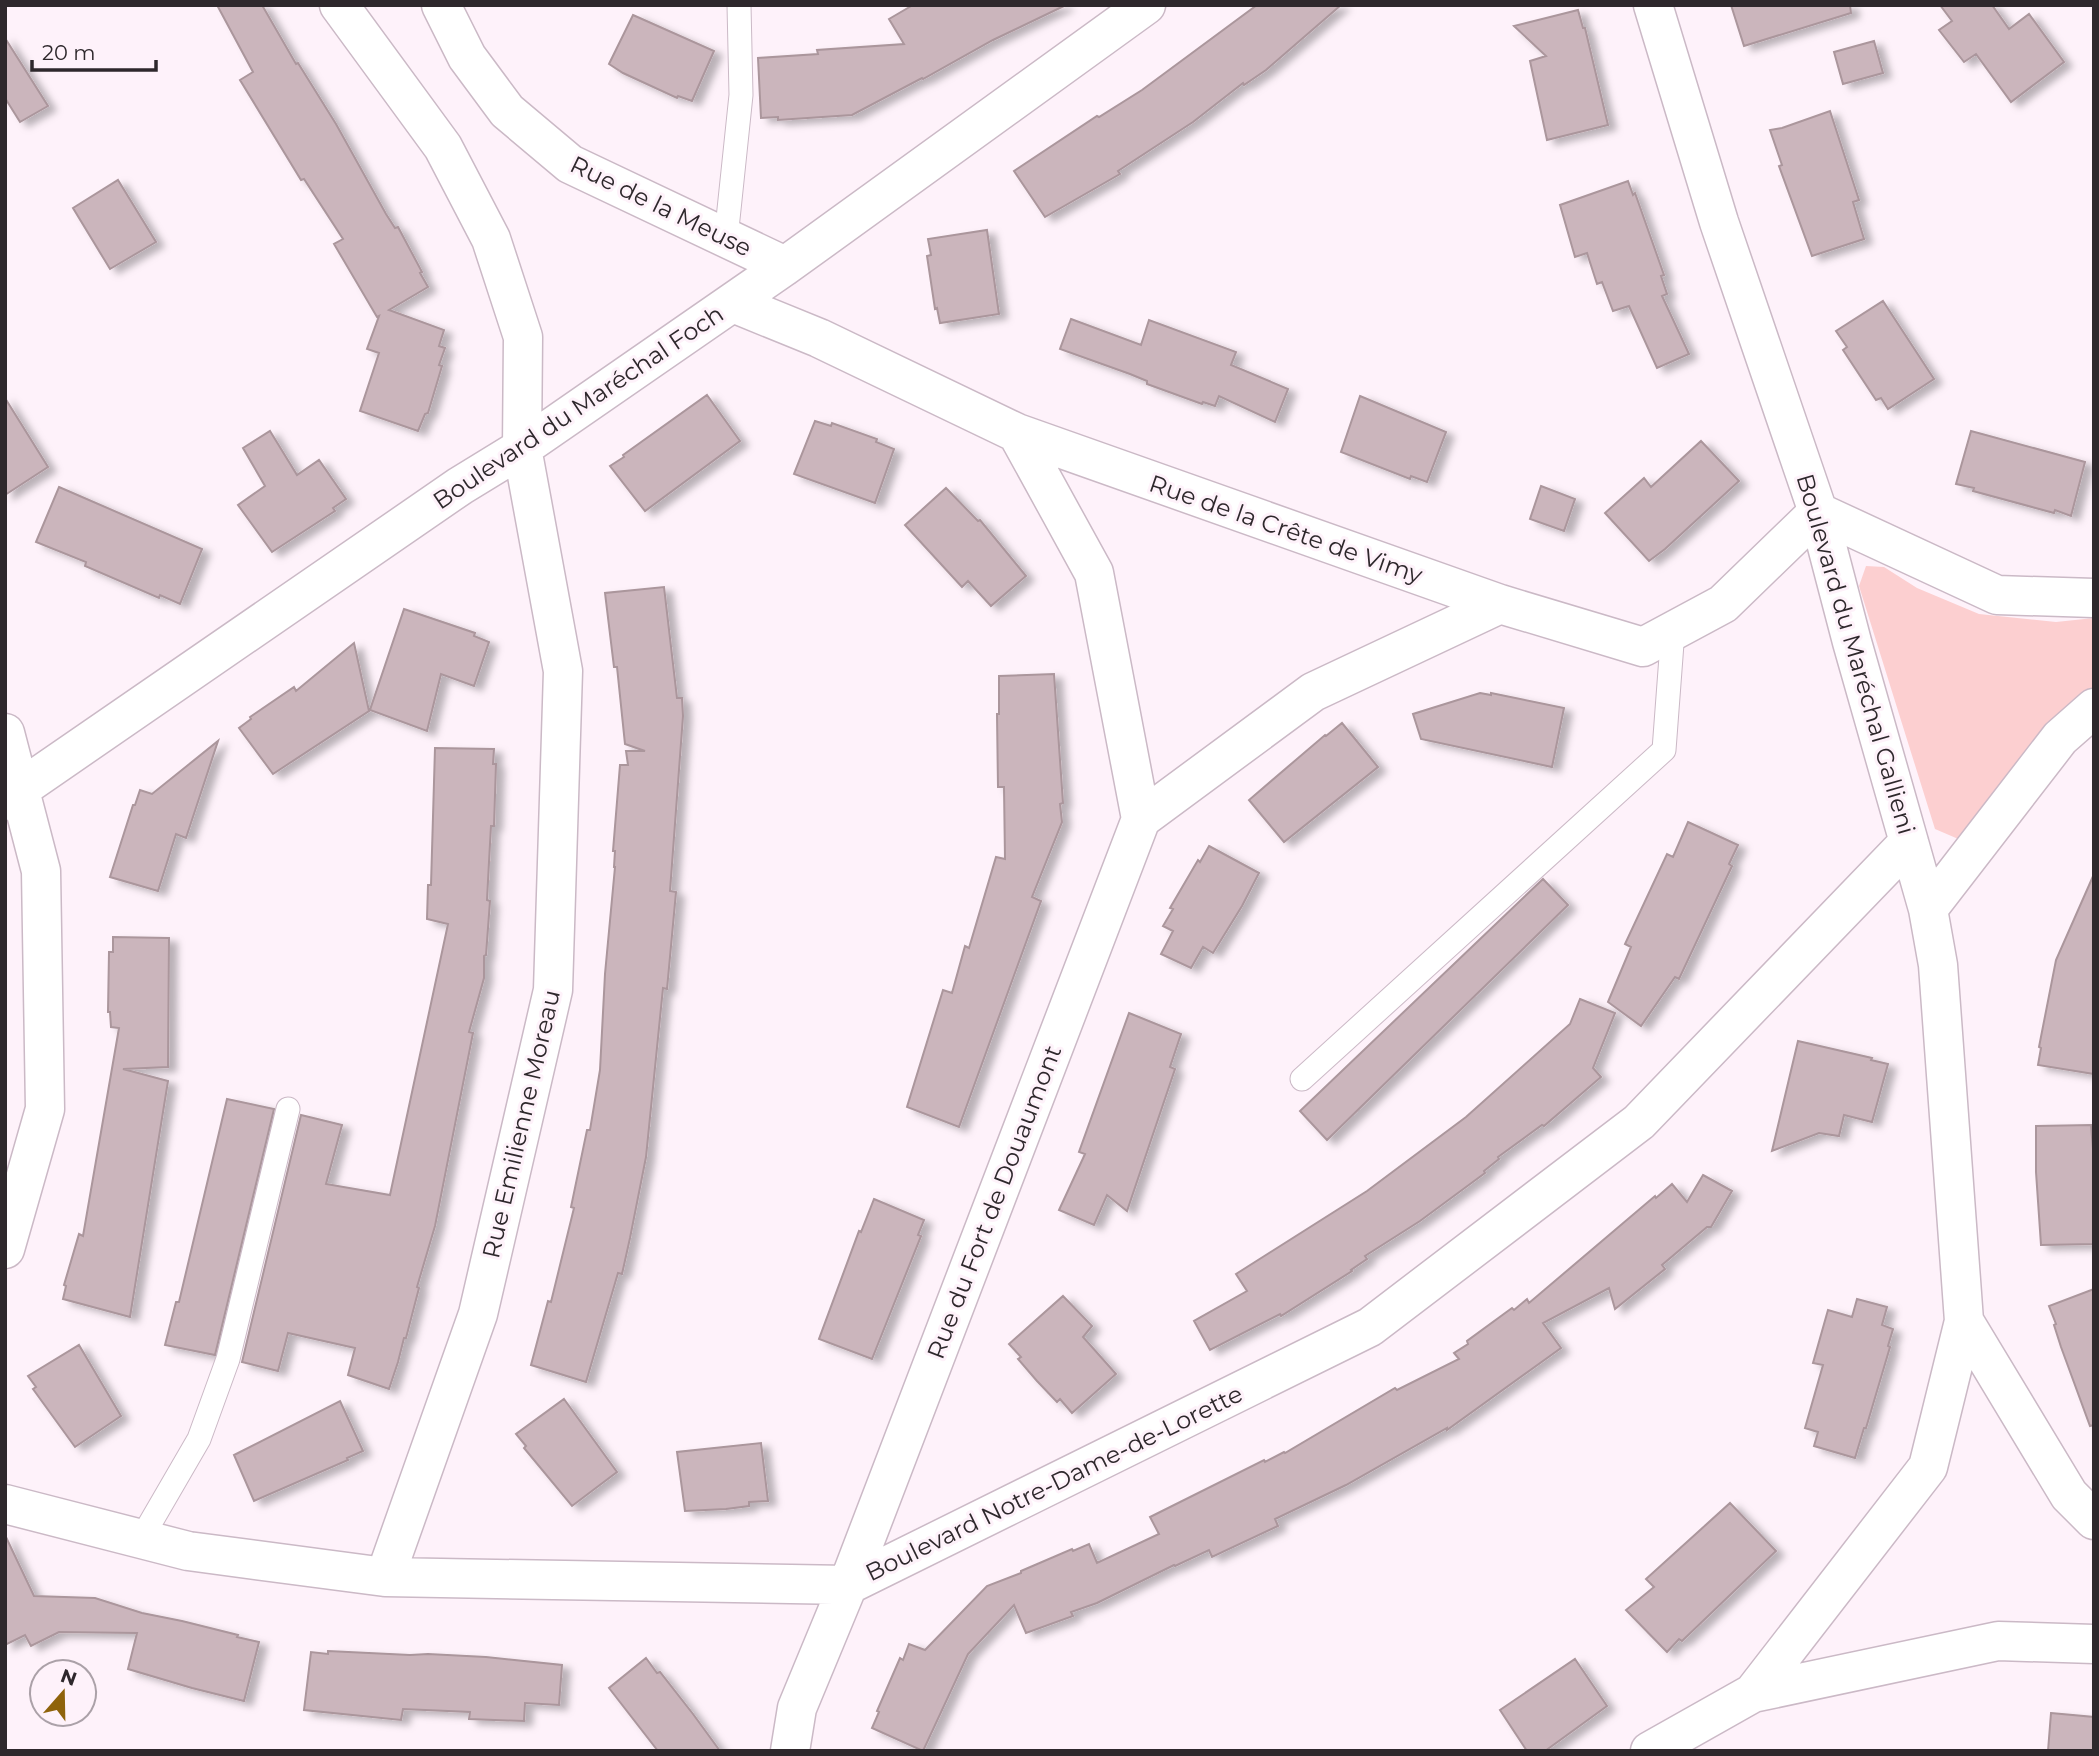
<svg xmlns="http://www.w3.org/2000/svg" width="2099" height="1756" viewBox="0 0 2099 1756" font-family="Montserrat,sans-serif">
  <defs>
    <filter id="shadow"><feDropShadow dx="8" dy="4.5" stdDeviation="3.5" flood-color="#0004"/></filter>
  </defs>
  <rect width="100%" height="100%" fill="#fef2fa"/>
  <path fill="#fccfd0" d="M 1866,566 L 1884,567 L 1917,588 L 1979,614 L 2056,622 L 2094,618 L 2094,691 L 1963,841 L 1935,829 L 1859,586 Z"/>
  <path fill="#cbb5bc" stroke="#ab969c" stroke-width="2" filter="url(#shadow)" d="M 217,5 L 262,5 L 296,64 L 298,63 L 336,124 L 386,214 L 395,228 L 398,227 L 422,272 L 420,273 L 428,287 L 389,310 L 444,330 L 439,346 L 445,348 L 439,365 L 442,366 L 428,413 L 425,414 L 418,431 L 360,411 L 379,353 L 367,349 L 379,316 L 377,317 L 334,244 L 343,239 L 304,179 L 301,180 L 240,80 L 253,72 Z
    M 913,5 L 1066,5 L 993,40 L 923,79 L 922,78 L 852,115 L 778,120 L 778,117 L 761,118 L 758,58 L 818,54 L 817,50 L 904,44 L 889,19 Z
    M 1257,5 L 1341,5 L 1266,70 L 1244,85 L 1243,83 L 1193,122 L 1118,171 L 1120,174 L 1045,217 L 1014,171 L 1097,116 L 1099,117 L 1142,90 Z
    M 1731,5 L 1850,5 L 1851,13 L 1744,46 Z
    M 1940,5 L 1992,5 L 2009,29 L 2029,14 L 2064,62 L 2011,102 L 1976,54 L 1964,62 L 1939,30 L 1952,21 Z
    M 1578,10 L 1583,28 L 1585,28 L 1608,125 L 1547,140 L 1530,61 L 1546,56 L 1514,26 Z
    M 633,15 L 714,51 L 692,101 L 678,96 L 677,98 L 623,73 L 609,64 Z
    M 5,38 L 48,106 L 20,122 L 5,98 Z
    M 1874,41 L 1883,73 L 1843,84 L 1834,52 Z
    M 1830,111 L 1859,200 L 1853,202 L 1864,239 L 1812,256 L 1779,166 L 1782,165 L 1770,130 L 1782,128 Z
    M 118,180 L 156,242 L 110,269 L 73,208 Z
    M 1628,181 L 1633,195 L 1635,193 L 1664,275 L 1661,276 L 1667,294 L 1662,296 L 1689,354 L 1657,368 L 1629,306 L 1613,311 L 1602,282 L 1597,284 L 1587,253 L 1575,257 L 1560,205 Z
    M 987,230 L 999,314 L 940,323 L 937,308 L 935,309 L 927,256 L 931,255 L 928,239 Z
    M 1883,301 L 1934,379 L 1888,409 L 1881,398 L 1876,400 L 1843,350 L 1847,347 L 1836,331 Z
    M 1071,319 L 1141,345 L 1149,320 L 1236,352 L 1231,365 L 1288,389 L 1275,422 L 1219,396 L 1215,406 L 1203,402 L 1202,404 L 1147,384 L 1147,381 L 1130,374 L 1060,349 Z
    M 707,395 L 740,441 L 645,511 L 610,466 L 624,457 L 623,455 Z
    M 1360,396 L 1446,432 L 1427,482 L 1411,476 L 1410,479 L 1341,452 Z
    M 5,398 L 48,467 L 5,495 Z
    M 815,421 L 831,426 L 832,423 L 877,439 L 876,442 L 894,449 L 875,503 L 794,474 Z
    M 270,431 L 297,475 L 319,460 L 346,499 L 333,508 L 335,511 L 272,552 L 238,505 L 265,486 L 243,448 Z
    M 1971,431 L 2085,462 L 2071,516 L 2055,510 L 2054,513 L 1973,491 L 1974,488 L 1956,484 Z
    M 1701,441 L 1739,481 L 1665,549 L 1649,561 L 1605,513 L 1644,478 L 1651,487 Z
    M 1541,486 L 1575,499 L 1564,531 L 1530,519 Z
    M 59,487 L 202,549 L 180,604 L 160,595 L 159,598 L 85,566 L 86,562 L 36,542 Z
    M 946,488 L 978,521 L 980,520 L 1026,576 L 991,606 L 968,581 L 962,587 L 905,525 Z
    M 664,587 L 677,698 L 682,698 L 683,716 L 670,891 L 676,892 L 667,989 L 663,988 L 646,1157 L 630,1238 L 622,1274 L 618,1273 L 586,1382 L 531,1365 L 548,1301 L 551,1302 L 574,1208 L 571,1207 L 587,1130 L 590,1130 L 600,1070 L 605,974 L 615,867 L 614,867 L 615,851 L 613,851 L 620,765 L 628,765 L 626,751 L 645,751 L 625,744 L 617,667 L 614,667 L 605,593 Z
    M 404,609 L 475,633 L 474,636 L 489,642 L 474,686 L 441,674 L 427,731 L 370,710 Z
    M 354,643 L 369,711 L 273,774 L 239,728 L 251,719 L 250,717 L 294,687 L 296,691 Z
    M 1054,674 L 1063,803 L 1060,804 L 1062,822 L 1032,897 L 1041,901 L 959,1127 L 907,1107 L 943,990 L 952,993 L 965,946 L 969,948 L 996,857 L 1005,859 L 1004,787 L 998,787 L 997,714 L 999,714 L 999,676 Z
    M 1480,693 L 1491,695 L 1491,693 L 1564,708 L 1552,767 L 1421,739 L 1413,714 Z
    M 1342,723 L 1378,767 L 1284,842 L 1249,800 L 1325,735 L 1326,736 Z
    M 218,741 L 186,838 L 176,834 L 158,891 L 110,877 L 133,805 L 135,805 L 140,790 L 152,794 Z
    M 435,748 L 494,749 L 493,764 L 496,764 L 494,826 L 491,826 L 489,862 L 487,900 L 490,901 L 486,955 L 484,956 L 484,978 L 469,1032 L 473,1033 L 435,1226 L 417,1287 L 419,1288 L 406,1338 L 404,1338 L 398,1362 L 389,1389 L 348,1375 L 355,1348 L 288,1333 L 278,1371 L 242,1362 L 301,1115 L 342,1125 L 326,1184 L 390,1195 L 448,924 L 427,919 L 428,885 L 431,885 Z
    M 1688,822 L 1738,845 L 1729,864 L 1732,866 L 1679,979 L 1675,977 L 1641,1026 L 1608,1002 L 1631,947 L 1625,944 L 1667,854 L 1673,857 Z
    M 1209,846 L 1259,873 L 1242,906 L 1213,953 L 1203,947 L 1191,968 L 1161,954 L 1173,931 L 1163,926 L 1173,909 L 1170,908 L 1198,860 L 1200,862 Z
    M 2094,874 L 2094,1074 L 2038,1065 L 2041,1048 L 2039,1047 L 2056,960 Z
    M 1543,879 L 1568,905 L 1327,1140 L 1300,1111 Z
    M 113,937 L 169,938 L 168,1067 L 123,1069 L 168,1081 L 130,1317 L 63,1299 L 66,1286 L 64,1285 L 79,1234 L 83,1236 L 119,1028 L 111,1027 L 110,1012 L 108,1012 L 109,952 L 113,952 Z
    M 1580,999 L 1615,1013 L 1593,1068 L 1601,1077 L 1544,1126 L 1542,1125 L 1498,1157 L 1499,1159 L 1484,1171 L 1485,1173 L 1420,1221 L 1365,1256 L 1367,1259 L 1351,1270 L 1352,1271 L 1281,1316 L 1280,1314 L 1210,1350 L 1194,1321 L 1247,1291 L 1236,1274 L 1367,1191 L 1466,1117 L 1570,1024 Z
    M 1129,1013 L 1181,1034 L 1170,1067 L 1175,1069 L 1127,1211 L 1107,1195 L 1094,1225 L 1059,1210 L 1085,1154 L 1079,1152 Z
    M 1798,1041 L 1872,1058 L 1871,1060 L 1888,1064 L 1872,1122 L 1844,1115 L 1839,1136 L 1819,1133 L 1772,1151 Z
    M 227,1099 L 274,1109 L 215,1355 L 165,1345 L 176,1302 L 179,1302 Z
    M 2091,1125 L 2094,1161 L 2094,1244 L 2041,1245 L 2036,1172 L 2036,1126 Z
    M 1703,1175 L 1732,1191 L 1711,1227 L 1707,1227 L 1662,1265 L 1665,1269 L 1615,1309 L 1609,1288 L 1543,1323 L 1561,1348 L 1447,1430 L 1447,1428 L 1346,1485 L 1275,1519 L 1278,1526 L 1212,1557 L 1209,1550 L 1175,1566 L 1174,1565 L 1097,1603 L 1071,1612 L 1073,1616 L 1026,1633 L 1014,1605 L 968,1654 L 923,1751 L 872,1728 L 879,1712 L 877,1711 L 900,1658 L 903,1660 L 909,1644 L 925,1650 L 987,1586 L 1021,1573 L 1021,1571 L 1072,1549 L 1073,1551 L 1089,1544 L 1097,1563 L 1159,1534 L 1150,1517 L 1264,1460 L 1265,1462 L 1284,1452 L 1285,1453 L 1395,1388 L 1397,1390 L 1459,1359 L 1454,1353 L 1468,1344 L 1467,1341 L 1512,1308 L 1514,1310 L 1527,1299 L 1529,1303 L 1655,1196 L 1656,1198 L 1672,1184 L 1687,1202 Z
    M 874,1199 L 924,1220 L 918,1235 L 921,1236 L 872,1359 L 819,1339 L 859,1231 L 861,1232 Z
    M 2094,1289 L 2094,1425 L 2090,1426 L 2061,1347 L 2054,1325 L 2056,1324 L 2049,1306 Z
    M 1063,1296 L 1092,1326 L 1083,1337 L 1116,1374 L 1072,1413 L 1060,1399 L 1057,1402 L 1037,1381 L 1018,1359 L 1021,1357 L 1009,1344 Z
    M 1857,1299 L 1887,1307 L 1882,1325 L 1893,1329 L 1888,1346 L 1890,1347 L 1866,1428 L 1864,1428 L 1855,1458 L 1814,1446 L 1818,1432 L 1805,1428 L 1823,1365 L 1813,1363 L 1828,1310 L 1852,1317 Z
    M 79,1345 L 121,1416 L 75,1447 L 33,1389 L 36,1387 L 28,1376 Z
    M 564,1399 L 617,1472 L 572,1506 L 524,1448 L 526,1446 L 516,1434 Z
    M 340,1401 L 363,1451 L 347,1458 L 348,1460 L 254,1501 L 234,1455 Z
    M 761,1443 L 768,1501 L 749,1502 L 749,1506 L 726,1509 L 685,1511 L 677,1452 Z
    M 1730,1503 L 1776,1551 L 1682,1641 L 1679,1639 L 1667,1652 L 1626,1610 L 1654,1587 L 1646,1579 Z
    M 5,1535 L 34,1596 L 95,1598 L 142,1613 L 182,1621 L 238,1635 L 237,1637 L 259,1642 L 244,1701 L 192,1688 L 128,1669 L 137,1633 L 59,1632 L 31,1646 L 25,1635 L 5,1645 Z
    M 328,1651 L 410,1655 L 428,1654 L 486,1657 L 562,1665 L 559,1705 L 525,1703 L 524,1721 L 469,1719 L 470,1712 L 403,1709 L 401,1720 L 304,1710 L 311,1652 L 328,1654 Z
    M 646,1658 L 657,1673 L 660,1672 L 693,1714 L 720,1751 L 658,1751 L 609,1688 Z
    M 1575,1659 L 1607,1706 L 1545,1751 L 1527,1751 L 1500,1710 Z
    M 2051,1713 L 2094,1717 L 2094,1751 L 2048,1751 Z"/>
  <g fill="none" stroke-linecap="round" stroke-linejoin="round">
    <defs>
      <path id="service" d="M 726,238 L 741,95 L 739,5
        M 1302,1079 L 1664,750 L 1673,630
        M 141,1539 L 199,1439 L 228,1359 L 288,1109"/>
      <path id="minor" d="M 339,5 L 443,147 L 491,239 L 523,337 L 522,448 L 563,671 L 553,990 L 478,1314 L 385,1577
        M 441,5 L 467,57 L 507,111 L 570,164 L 785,266
        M 1653,5 L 1719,222 L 1818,512 L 1852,642 L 1928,909 L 1938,965 L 1964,1321 L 1928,1467 L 1753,1693
        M 733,303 L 819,338 L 1017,433 L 1500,604 L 1643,647 L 1723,604 L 1818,512 L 1997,595 L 2094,598
        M 1017,433 L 1094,573 L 1141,819
        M 5,733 L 41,871 L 45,1109 L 5,1249
        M 5,801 L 20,789 L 460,486 L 522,448 L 785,266 L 1146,5
        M 1928,909 L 2060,738 L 2094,708
        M 1964,1321 L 2069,1495 L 2094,1520
        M 5,1504 L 188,1551 L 385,1577 L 848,1585 L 1370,1327 L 1639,1122 L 1909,842
        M 790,1751 L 797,1708 L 848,1585 L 1141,819 L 1313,692 L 1500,604
        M 1650,1751 L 1753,1693 L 1998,1641 L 2094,1644"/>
    </defs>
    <use href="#service" stroke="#cbb9c6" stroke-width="25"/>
    <use href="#minor" stroke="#cbb9c6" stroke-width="41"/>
    <use href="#service" stroke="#fff" stroke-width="23"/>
    <use href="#minor" stroke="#fff" stroke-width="38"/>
  </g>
  <g text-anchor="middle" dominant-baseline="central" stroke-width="6" stroke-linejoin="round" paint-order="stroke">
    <g font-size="24" fill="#2e282c" stroke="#fef2fa">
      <text transform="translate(661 206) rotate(26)">Rue de la Meuse</text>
      <text transform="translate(578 407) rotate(-34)">Boulevard du Maréchal Foch</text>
      <text transform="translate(1286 529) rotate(19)">Rue de la Crête de Vimy</text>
      <text transform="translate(1856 654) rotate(74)">Boulevard du Maréchal Gallieni</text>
      <text transform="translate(521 1124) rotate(-77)">Rue Emilienne Moreau</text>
      <text transform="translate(994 1202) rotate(-69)">Rue du Fort de Douaumont</text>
      <text transform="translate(1054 1483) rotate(-26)">Boulevard Notre-Dame-de-Lorette</text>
    </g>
  </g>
  <rect width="2099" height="1756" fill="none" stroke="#2e282c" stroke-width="14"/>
  <g transform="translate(63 1693) rotate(20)"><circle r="33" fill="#fef2fa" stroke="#aba1a8" stroke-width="2"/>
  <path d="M0-5L12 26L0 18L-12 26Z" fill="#8f630b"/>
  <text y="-10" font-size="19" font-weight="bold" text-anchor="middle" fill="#2e282c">N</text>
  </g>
  <path d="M32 60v10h124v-10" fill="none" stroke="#2e282c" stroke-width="3.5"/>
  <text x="42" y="60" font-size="21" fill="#2e282c" stroke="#fef2fa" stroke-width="5" paint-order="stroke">20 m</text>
</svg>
